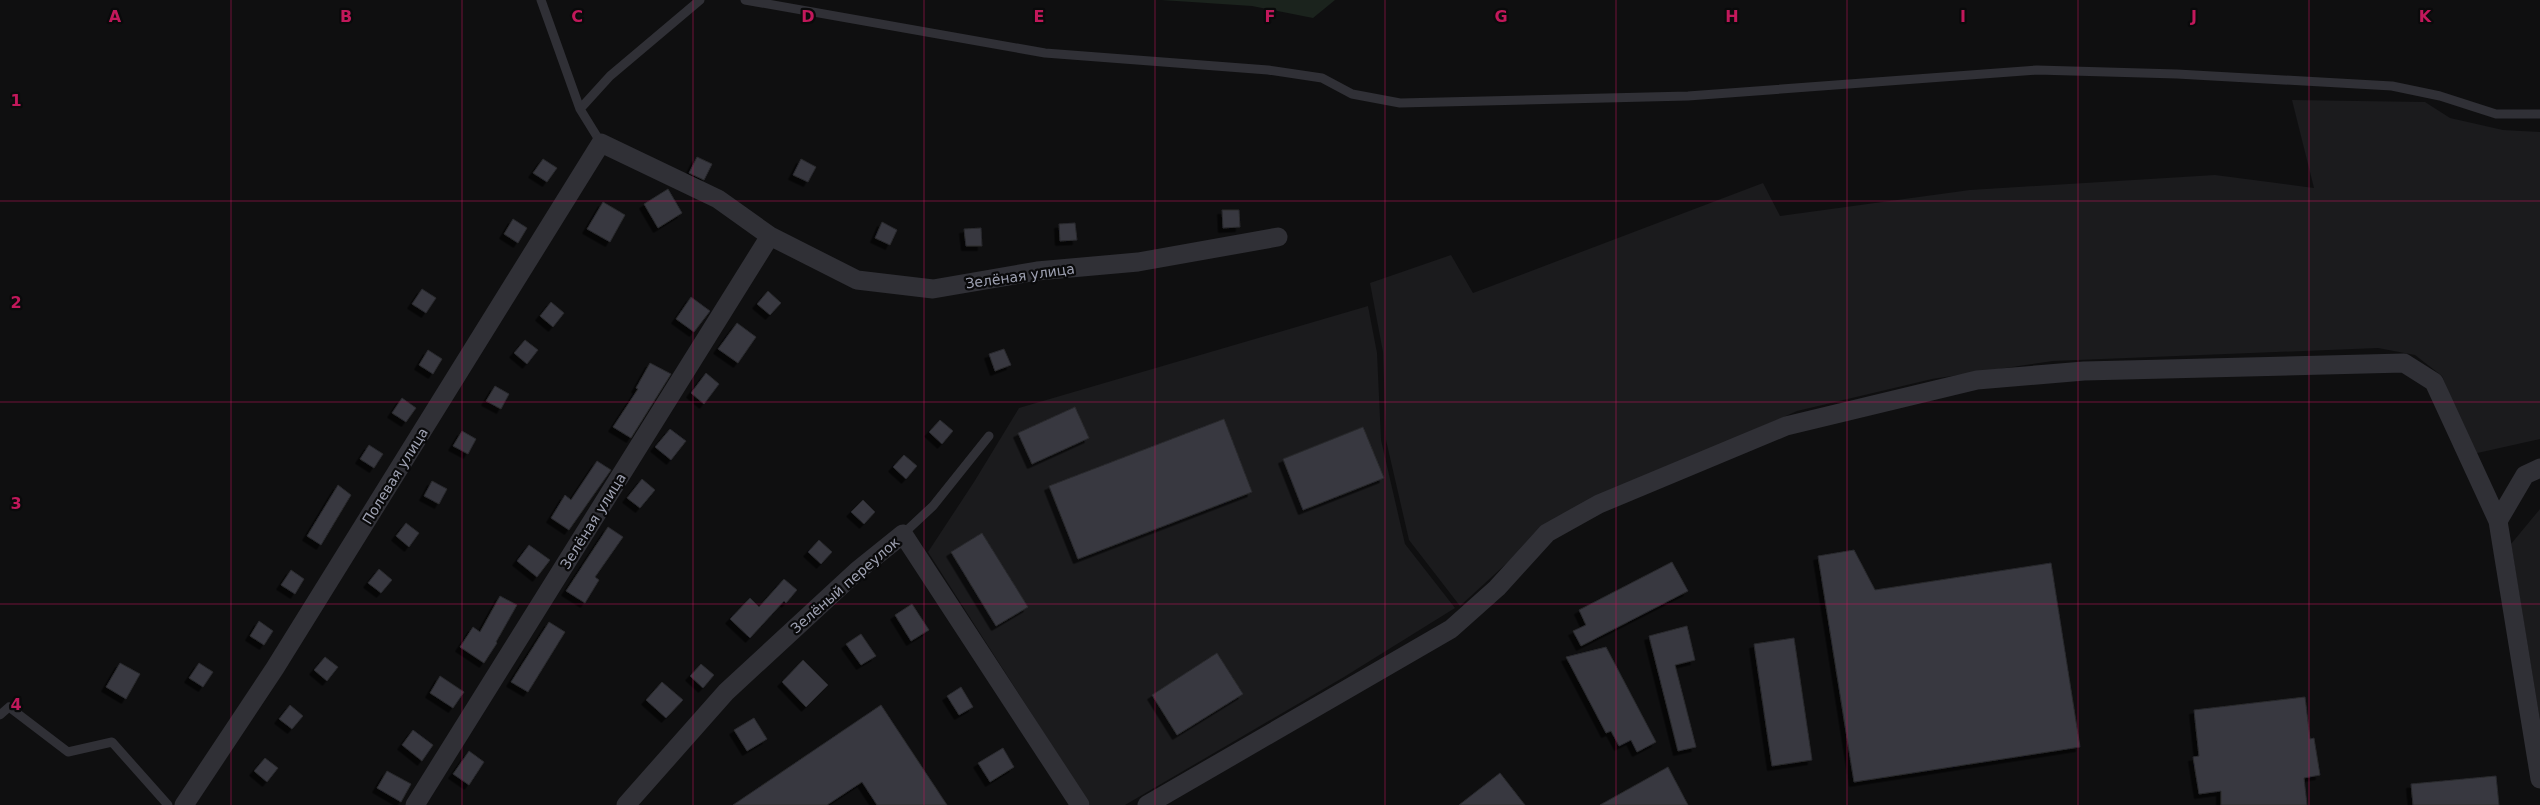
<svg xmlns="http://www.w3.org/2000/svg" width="2540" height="805" viewBox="0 0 2540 805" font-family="'DejaVu Sans',sans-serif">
  <defs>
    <filter id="shadow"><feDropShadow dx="-4.5" dy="4.5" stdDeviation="0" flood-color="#0009"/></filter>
  </defs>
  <rect width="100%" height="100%" fill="#0f0f10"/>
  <path fill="#1b1b1d" d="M 2292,100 L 2425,102 L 2450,118 L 2503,130 L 2540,132 L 2540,439 L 2473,454 L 2442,376 L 2415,355 L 2378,348 L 2053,361 L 1932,379 L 1797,411 L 1557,517 L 1460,606 L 1409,540 L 1386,440 L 1383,352 L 1370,283 L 1451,255 L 1473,293 L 1763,183 L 1780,216 L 1970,190 L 2215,175 L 2314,188 Z
    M 1368,306 L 1377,353 L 1381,440 L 1405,544 L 1455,608 L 1344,677 L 1125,805 L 1090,805 L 928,552 L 974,482 L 1019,408 Z
    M 2540,509 L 2540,721 L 2511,544 Z"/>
  <path fill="#1b231d" d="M 1161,0 L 1335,0 L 1313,18 L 1252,6 Z"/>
  <path fill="#38393f" stroke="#29292d" filter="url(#shadow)" d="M 697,157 L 712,164 L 704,180 L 689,173 Z
    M 543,159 L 557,168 L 547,182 L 533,173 Z
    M 801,159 L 816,167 L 808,182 L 793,175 Z
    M 668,189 L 682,213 L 658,228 L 644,204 Z
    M 603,202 L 625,215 L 610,242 L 587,229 Z
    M 1222,210 L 1239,210 L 1240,227 L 1223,228 Z
    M 513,219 L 527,228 L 518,243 L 504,234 Z
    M 882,222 L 897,230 L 890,245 L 875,238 Z
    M 1075,223 L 1077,240 L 1060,241 L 1059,224 Z
    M 981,228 L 982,246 L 966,246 L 964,229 Z
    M 422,289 L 436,298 L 426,313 L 412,304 Z
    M 768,291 L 781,303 L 770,315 L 757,304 Z
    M 691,297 L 710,311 L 694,332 L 676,319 Z
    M 551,302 L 564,313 L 553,327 L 540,316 Z
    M 737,323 L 756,337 L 738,363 L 718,349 Z
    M 525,340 L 538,350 L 527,364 L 514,353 Z
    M 1004,349 L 1011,365 L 995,371 L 989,354 Z
    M 428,350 L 442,359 L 433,374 L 419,365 Z
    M 650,363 L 671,374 L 631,438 L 613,427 L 638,389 L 636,388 Z
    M 706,373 L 719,384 L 704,404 L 691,393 Z
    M 495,386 L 509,394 L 501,409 L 486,401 Z
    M 402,398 L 416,408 L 406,422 L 392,413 Z
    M 1075,407 L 1089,438 L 1032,464 L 1018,433 Z
    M 1224,419 L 1252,492 L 1078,559 L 1049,486 Z
    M 940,420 L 953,431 L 942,444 L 929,432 Z
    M 1363,427 L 1384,478 L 1303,510 L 1283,459 Z
    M 670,429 L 686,441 L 671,460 L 655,447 Z
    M 462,431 L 476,439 L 468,454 L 453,446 Z
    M 369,445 L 383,454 L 374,468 L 360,459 Z
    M 904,455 L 917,466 L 906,479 L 893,467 Z
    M 597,461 L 611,470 L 569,530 L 551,518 L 565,495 L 571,500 Z
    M 642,479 L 655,490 L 640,508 L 627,498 Z
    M 432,481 L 447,489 L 439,504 L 424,496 Z
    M 338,485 L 351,495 L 321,545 L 307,536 Z
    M 863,500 L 875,512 L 864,524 L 851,512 Z
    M 406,523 L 419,533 L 409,547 L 396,536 Z
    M 608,527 L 623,537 L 595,577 L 599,580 L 585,603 L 566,591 Z
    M 982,533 L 1028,607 L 996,626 L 951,552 Z
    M 819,540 L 832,552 L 821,564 L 808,552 Z
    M 529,545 L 550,560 L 537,577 L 517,561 Z
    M 1854,550 L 1875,590 L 2051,563 L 2080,747 L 1854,782 L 1818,556 Z
    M 1672,562 L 1688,591 L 1581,646 L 1573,631 L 1586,625 L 1579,610 Z
    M 379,569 L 392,580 L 381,593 L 368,583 Z
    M 291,570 L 304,579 L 295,594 L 281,585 Z
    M 784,579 L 797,590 L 786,603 L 784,601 L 750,638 L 730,619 L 750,598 L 759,607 Z
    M 500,596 L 517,605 L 496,642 L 497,643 L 484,663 L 460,647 L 473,627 L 480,632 Z
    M 912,604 L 929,630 L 911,641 L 895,615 Z
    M 259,621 L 273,631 L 264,645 L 250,636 Z
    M 549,622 L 565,632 L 528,692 L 511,682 Z
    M 1687,626 L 1695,660 L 1675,665 L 1696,747 L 1678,751 L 1649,636 Z
    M 861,634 L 876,656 L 861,665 L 846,644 Z
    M 1794,638 L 1812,760 L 1772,766 L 1754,644 Z
    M 1606,647 L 1656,742 L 1637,752 L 1631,740 L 1619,746 L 1611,731 L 1606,733 L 1566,657 Z
    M 1217,653 L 1243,694 L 1177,735 L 1152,695 Z
    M 325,657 L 338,667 L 327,681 L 314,670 Z
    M 803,660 L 828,685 L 806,707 L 782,682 Z
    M 120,663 L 140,674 L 126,699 L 106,687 Z
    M 199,663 L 213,672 L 203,687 L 189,678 Z
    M 701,664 L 714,675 L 703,688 L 690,676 Z
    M 440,676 L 464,692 L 453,708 L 430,693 Z
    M 662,682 L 683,700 L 666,718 L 646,700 Z
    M 961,687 L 973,707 L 959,715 L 947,696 Z
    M 2305,697 L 2310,739 L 2314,738 L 2320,775 L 2304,778 L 2307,805 L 2221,805 L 2221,791 L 2199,794 L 2193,757 L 2199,756 L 2194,710 Z
    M 290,705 L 303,716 L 292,729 L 279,719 Z
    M 881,705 L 947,805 L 877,805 L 862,782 L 827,805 L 733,805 Z
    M 754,718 L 767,739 L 747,751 L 734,730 Z
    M 413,730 L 433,745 L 422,761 L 402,745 Z
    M 1003,748 L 1014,767 L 990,782 L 978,763 Z
    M 469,751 L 484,762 L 469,785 L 453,774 Z
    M 265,758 L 278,768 L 267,782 L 254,771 Z
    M 1668,767 L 1688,805 L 1600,805 Z
    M 387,771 L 411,784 L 401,802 L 377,788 Z
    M 1500,773 L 1525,805 L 1459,805 Z
    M 2496,776 L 2499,805 L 2413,805 L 2411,784 Z"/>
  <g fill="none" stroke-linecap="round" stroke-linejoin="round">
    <path stroke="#303036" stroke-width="9" d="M 541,0 L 580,109 L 601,143
      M 745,0 L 1045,53 L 1268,70 L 1322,78 L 1352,94 L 1400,103 L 1688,96 L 2037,70 L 2177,74 L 2392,86 L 2440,96 L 2496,114 L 2540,114
      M 580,109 L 610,76 L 700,0
      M 903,534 L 933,506 L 989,436
      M 0,715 L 9,707 L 68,752 L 112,742 L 168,805"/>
    <path stroke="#303036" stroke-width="19" d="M 2540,468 L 2525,475 L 2498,521 L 2540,779
      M 184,805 L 275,668 L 601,143 L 718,199 L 770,236 L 857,280 L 933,289 L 1037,271 L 1138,262 L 1278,237
      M 415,805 L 770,236
      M 626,805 L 726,692 L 857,571 L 903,534 L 1080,805
      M 1147,805 L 1451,629 L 1497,588 L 1547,533 L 1599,504 L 1786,426 L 1977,380 L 2084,371 L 2404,363 L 2434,382 L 2498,521"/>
  </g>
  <path fill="none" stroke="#c2185b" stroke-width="1" stroke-opacity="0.55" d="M 231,0 L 231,805M 462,0 L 462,805M 693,0 L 693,805M 924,0 L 924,805M 1155,0 L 1155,805M 1385,0 L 1385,805M 1616,0 L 1616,805M 1847,0 L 1847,805M 2078,0 L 2078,805M 2309,0 L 2309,805M 0,201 L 2540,201M 0,402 L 2540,402M 0,604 L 2540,604"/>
  <g text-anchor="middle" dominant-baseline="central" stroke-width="4.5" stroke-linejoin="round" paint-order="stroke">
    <g font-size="14" fill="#9fa2b3" stroke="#0a0a0b">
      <text transform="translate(1020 276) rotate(-8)">Зелёная улица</text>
      <text transform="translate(395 476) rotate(-58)">Полевая улица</text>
      <text transform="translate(593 521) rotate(-58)">Зелёная улица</text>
      <text transform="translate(845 585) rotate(-41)">Зелёный переулок</text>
    </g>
  </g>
  <g font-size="16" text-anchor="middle" font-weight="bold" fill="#c2185b" stroke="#0a0a0b" stroke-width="4.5" stroke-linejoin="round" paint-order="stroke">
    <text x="115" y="22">A</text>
    <text x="346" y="22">B</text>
    <text x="577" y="22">C</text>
    <text x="808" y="22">D</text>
    <text x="1039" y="22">E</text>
    <text x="1270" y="22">F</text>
    <text x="1501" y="22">G</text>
    <text x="1732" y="22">H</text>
    <text x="1963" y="22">I</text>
    <text x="2194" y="22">J</text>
    <text x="2425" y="22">K</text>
    <text x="16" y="106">1</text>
    <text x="16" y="308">2</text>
    <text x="16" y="509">3</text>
    <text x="16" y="710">4</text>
  </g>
</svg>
